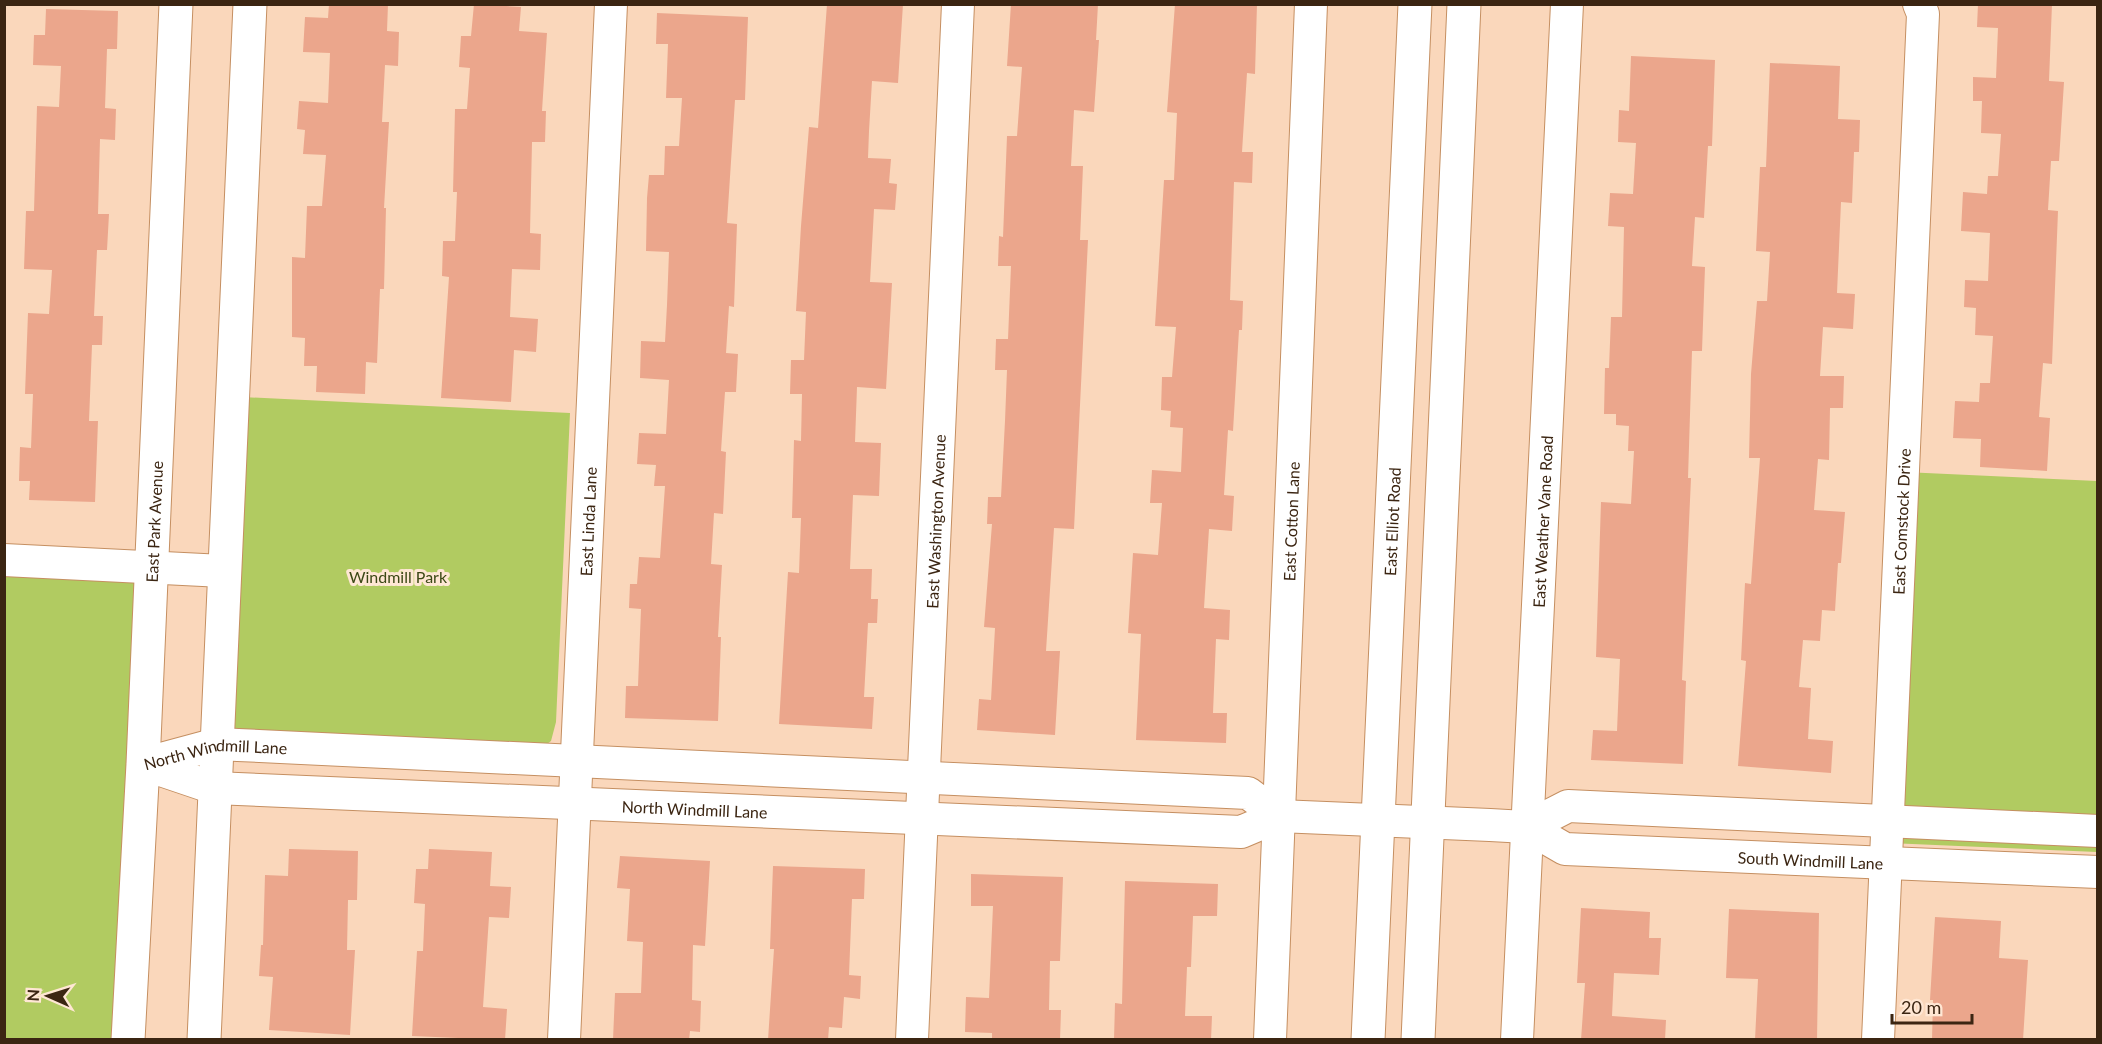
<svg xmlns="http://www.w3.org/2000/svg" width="2102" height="1044" viewBox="0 0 2102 1044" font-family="Lato,sans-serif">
  <rect width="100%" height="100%" fill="#fad7bb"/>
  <path fill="#b1cb61" d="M 242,397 L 570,413 L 556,722 L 551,741 L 540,749 L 238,734 L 231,727 Z
    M 1904,472 L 2097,481 L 2097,852 L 1889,843 Z
    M 5,560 L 152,567 L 128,1039 L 5,1039 Z"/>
  <path fill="#eba68c" d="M 329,4 L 388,4 L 387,31 L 399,32 L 398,66 L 385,65 L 382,122 L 389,122 L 384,208 L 386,208 L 384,289 L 380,289 L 377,363 L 366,362 L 365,394 L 316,392 L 317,366 L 304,366 L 305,338 L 292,337 L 292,257 L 305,258 L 307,206 L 322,206 L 326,155 L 303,154 L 305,130 L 297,129 L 299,101 L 328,103 L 330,53 L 303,52 L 305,17 L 328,18 Z
    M 474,4 L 521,7 L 519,31 L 547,33 L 542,111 L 546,111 L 545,142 L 532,142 L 530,233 L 541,234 L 540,270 L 512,269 L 510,317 L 538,319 L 536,352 L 514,350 L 511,402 L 441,398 L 449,277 L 442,276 L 443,241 L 455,241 L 457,192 L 453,192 L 455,109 L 467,109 L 470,68 L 459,67 L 461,36 L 471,36 Z
    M 827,4 L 903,4 L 898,83 L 872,81 L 869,131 L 868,158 L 891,159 L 889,183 L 897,184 L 895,210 L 874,209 L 870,282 L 892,283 L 886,389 L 857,387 L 855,442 L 881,443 L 879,496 L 853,495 L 850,569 L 872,569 L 871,599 L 878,599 L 877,623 L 868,623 L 864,697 L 874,697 L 872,729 L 779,724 L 788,572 L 799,573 L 801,518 L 792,518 L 794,440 L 801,441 L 802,394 L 790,394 L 791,360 L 804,360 L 806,312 L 796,311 L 801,226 L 809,127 L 818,128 Z
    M 1011,4 L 1098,4 L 1096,40 L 1099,40 L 1094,112 L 1074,110 L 1071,166 L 1083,166 L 1080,240 L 1088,240 L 1074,529 L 1054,528 L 1046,651 L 1060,651 L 1055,735 L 977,730 L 979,699 L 991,700 L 995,628 L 984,627 L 992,524 L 987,524 L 988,497 L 1001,497 L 1005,421 L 1007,370 L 995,370 L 996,339 L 1008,339 L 1011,266 L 998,266 L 999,236 L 1003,237 L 1007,136 L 1017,136 L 1022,67 L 1007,66 Z
    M 1175,4 L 1257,4 L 1255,74 L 1247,73 L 1242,152 L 1253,152 L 1252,183 L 1234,182 L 1230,300 L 1243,301 L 1242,330 L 1239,330 L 1233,431 L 1228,430 L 1224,495 L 1234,496 L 1232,531 L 1209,529 L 1204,608 L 1230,610 L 1229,640 L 1216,639 L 1213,713 L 1227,713 L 1226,743 L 1136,740 L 1141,634 L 1128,633 L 1133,553 L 1158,555 L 1162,503 L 1150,503 L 1152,470 L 1181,472 L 1183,428 L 1170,427 L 1171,411 L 1161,410 L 1162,377 L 1172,377 L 1176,327 L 1155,326 L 1164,180 L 1174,180 L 1177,113 L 1167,112 Z
    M 1978,4 L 2052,4 L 2049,81 L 2064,82 L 2059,161 L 2051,161 L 2048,210 L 2058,211 L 2052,364 L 2043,363 L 2039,417 L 2050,418 L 2047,471 L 1980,467 L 1981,439 L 1953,438 L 1955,401 L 1979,402 L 1980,383 L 1990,383 L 1993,336 L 1975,335 L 1976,308 L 1964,307 L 1965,280 L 1988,281 L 1990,233 L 1961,231 L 1963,192 L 1987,194 L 1988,176 L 1998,176 L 2001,134 L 1981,133 L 1982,101 L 1973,101 L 1973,77 L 1996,78 L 1998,28 L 1977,27 Z
    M 46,9 L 118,11 L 117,49 L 107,49 L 105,108 L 116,109 L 115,140 L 100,139 L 98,214 L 109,214 L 107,250 L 97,250 L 94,316 L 103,316 L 102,345 L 92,345 L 89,421 L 98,421 L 95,502 L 29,500 L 30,481 L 19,481 L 20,447 L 31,448 L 33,394 L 25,394 L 28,313 L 49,314 L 52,270 L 24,269 L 26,211 L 34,211 L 37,106 L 59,107 L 61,66 L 33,65 L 34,35 L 45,35 Z
    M 657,13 L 748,17 L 745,100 L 735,100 L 727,223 L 737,224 L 734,307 L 729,306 L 726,353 L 738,354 L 736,392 L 725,392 L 721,451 L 726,452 L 723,514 L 714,513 L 711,564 L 722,565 L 718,637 L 721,637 L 718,721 L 625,718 L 626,686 L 638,686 L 641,609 L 629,608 L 630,584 L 637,584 L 639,557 L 660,558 L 665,486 L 654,486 L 656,465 L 637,464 L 639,433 L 666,434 L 669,380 L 640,378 L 641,341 L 665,342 L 667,305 L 669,252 L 646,251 L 647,198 L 649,175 L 664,175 L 665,146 L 679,146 L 682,98 L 666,98 L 668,44 L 656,44 Z
    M 1631,56 L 1715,60 L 1712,146 L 1708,146 L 1704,218 L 1695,217 L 1692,266 L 1705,267 L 1702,351 L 1692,351 L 1688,478 L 1691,478 L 1682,680 L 1686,681 L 1683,764 L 1591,760 L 1593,730 L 1617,731 L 1620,659 L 1596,657 L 1601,502 L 1631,504 L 1634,451 L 1628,451 L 1629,426 L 1616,425 L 1616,414 L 1604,414 L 1605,368 L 1609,368 L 1611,317 L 1622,317 L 1624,227 L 1608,226 L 1610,193 L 1633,194 L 1636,143 L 1618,142 L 1619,110 L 1629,111 Z
    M 1770,63 L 1840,66 L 1838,119 L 1860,120 L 1859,152 L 1854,152 L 1852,203 L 1841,202 L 1837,293 L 1855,294 L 1853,329 L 1823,327 L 1820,376 L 1844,376 L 1843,408 L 1830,408 L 1829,460 L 1818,459 L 1814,510 L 1845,512 L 1841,563 L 1838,563 L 1835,611 L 1822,610 L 1820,641 L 1803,640 L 1799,687 L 1811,688 L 1808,739 L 1833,741 L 1831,773 L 1738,766 L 1746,661 L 1741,660 L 1745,583 L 1751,584 L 1760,458 L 1749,458 L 1751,374 L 1757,301 L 1767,301 L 1770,252 L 1756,251 L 1760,167 L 1766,167 Z
    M 289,849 L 358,851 L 357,900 L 348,900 L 347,950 L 355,950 L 350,1035 L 269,1030 L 273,977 L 259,976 L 261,945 L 263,945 L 265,875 L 288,876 Z
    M 429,849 L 492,852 L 490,886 L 511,887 L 509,918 L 489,917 L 483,1007 L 507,1009 L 505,1040 L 412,1036 L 417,951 L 423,951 L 425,904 L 414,903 L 416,869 L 428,869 Z
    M 620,856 L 710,861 L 705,946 L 693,945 L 692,1000 L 701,1001 L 700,1032 L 690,1031 L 689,1040 L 613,1040 L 615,993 L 641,993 L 643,942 L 627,941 L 630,889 L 617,888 Z
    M 773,866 L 865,869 L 864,899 L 852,899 L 849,975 L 861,976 L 860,999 L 844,997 L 842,1028 L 829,1027 L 828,1040 L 768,1040 L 774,949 L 770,949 Z
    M 971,874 L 1063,877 L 1060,961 L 1050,961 L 1049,1010 L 1061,1010 L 1060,1040 L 992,1040 L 992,1033 L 965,1032 L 966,997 L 989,998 L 993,906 L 971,906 Z
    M 1125,881 L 1218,884 L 1217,916 L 1193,916 L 1191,967 L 1187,967 L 1185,1016 L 1212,1016 L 1211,1040 L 1114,1040 L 1115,1003 L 1122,1004 Z
    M 1581,908 L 1650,912 L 1649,938 L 1661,938 L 1659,975 L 1614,973 L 1612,1016 L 1666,1020 L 1665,1040 L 1581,1040 L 1585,983 L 1577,983 Z
    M 1729,909 L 1819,913 L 1817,1040 L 1755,1040 L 1758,979 L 1726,978 Z
    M 1935,917 L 2001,921 L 1999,958 L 2028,960 L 2023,1040 L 1932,1040 L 1933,1000 L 1930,1000 Z"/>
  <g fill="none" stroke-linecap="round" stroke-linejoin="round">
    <defs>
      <g id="minor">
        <path d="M 4,560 L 223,571"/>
        <path id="s1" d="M 143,764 L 214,788 L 1241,832 L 1279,816 L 1490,825 L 1527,827 L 1565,849 L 2098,872"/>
        <path id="s2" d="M 143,764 L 217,744 L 238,745 L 1248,793 L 1279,816"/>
        <path d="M 1527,827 L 1568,806 L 2098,831"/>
        <path id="s3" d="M 564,1040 L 611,4"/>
        <path id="s4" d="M 912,1040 L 958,4"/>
        <path id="s5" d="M 1270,1040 L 1311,4"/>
        <path id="s6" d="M 1517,1040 L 1567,4"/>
        <path id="s7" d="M 1878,1040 L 1923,14 L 1919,4"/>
      </g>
      <g id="tertiary">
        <path id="s8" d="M 128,1040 L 143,764 L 176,4"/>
        <path d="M 204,1040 L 250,4"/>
      </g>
      <g id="secondary">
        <path id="s9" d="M 1368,1040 L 1415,4"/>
        <path d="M 1418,1040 L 1464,4"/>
      </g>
    </defs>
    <use href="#minor" stroke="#c58f61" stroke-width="34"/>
    <use href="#tertiary" stroke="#c58f61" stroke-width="35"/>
    <use href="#secondary" stroke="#c58f61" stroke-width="35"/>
    <use href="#minor" stroke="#fff" stroke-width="32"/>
    <use href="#tertiary" stroke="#fff" stroke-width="33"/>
    <use href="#secondary" stroke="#fff" stroke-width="33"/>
  </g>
  <g text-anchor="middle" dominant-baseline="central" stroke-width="6" stroke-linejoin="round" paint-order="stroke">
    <g font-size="16" fill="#3b2512" stroke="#ffe7d4">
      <text stroke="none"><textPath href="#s8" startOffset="519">East Park Avenue</textPath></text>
      <text stroke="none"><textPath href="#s3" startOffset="519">East Linda Lane</textPath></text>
      <text stroke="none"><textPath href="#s4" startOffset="519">East Washington Avenue</textPath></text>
      <text stroke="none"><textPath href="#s5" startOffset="519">East Cotton Lane</textPath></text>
      <text stroke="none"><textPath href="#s9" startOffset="519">East Elliot Road</textPath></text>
      <text stroke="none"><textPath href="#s6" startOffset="519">East Weather Vane Road</textPath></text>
      <text stroke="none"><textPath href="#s7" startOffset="519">East Comstock Drive</textPath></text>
      <text stroke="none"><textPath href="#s2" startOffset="74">North Windmill Lane</textPath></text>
      <text stroke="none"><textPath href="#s1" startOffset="556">North Windmill Lane</textPath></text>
      <text stroke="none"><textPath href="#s1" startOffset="1682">South Windmill Lane</textPath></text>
    </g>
    <g font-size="16" fill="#3c4815" stroke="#ffe7d4">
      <text x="398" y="576">Windmill Park</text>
    </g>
  </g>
  <rect width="2102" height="1044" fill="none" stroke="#3b2512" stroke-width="12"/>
  <g transform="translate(48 996) rotate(273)" stroke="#ffe7d4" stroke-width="4.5" paint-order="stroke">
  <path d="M0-4.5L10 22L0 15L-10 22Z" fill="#3b2512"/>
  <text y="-9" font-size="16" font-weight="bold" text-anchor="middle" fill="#3b2512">N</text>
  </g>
  <path d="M1892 1014v9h80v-9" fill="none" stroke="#3b2512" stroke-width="3"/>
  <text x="1901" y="1014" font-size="18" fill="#3b2512" stroke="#ffe7d4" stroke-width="4.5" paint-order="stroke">20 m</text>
</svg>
